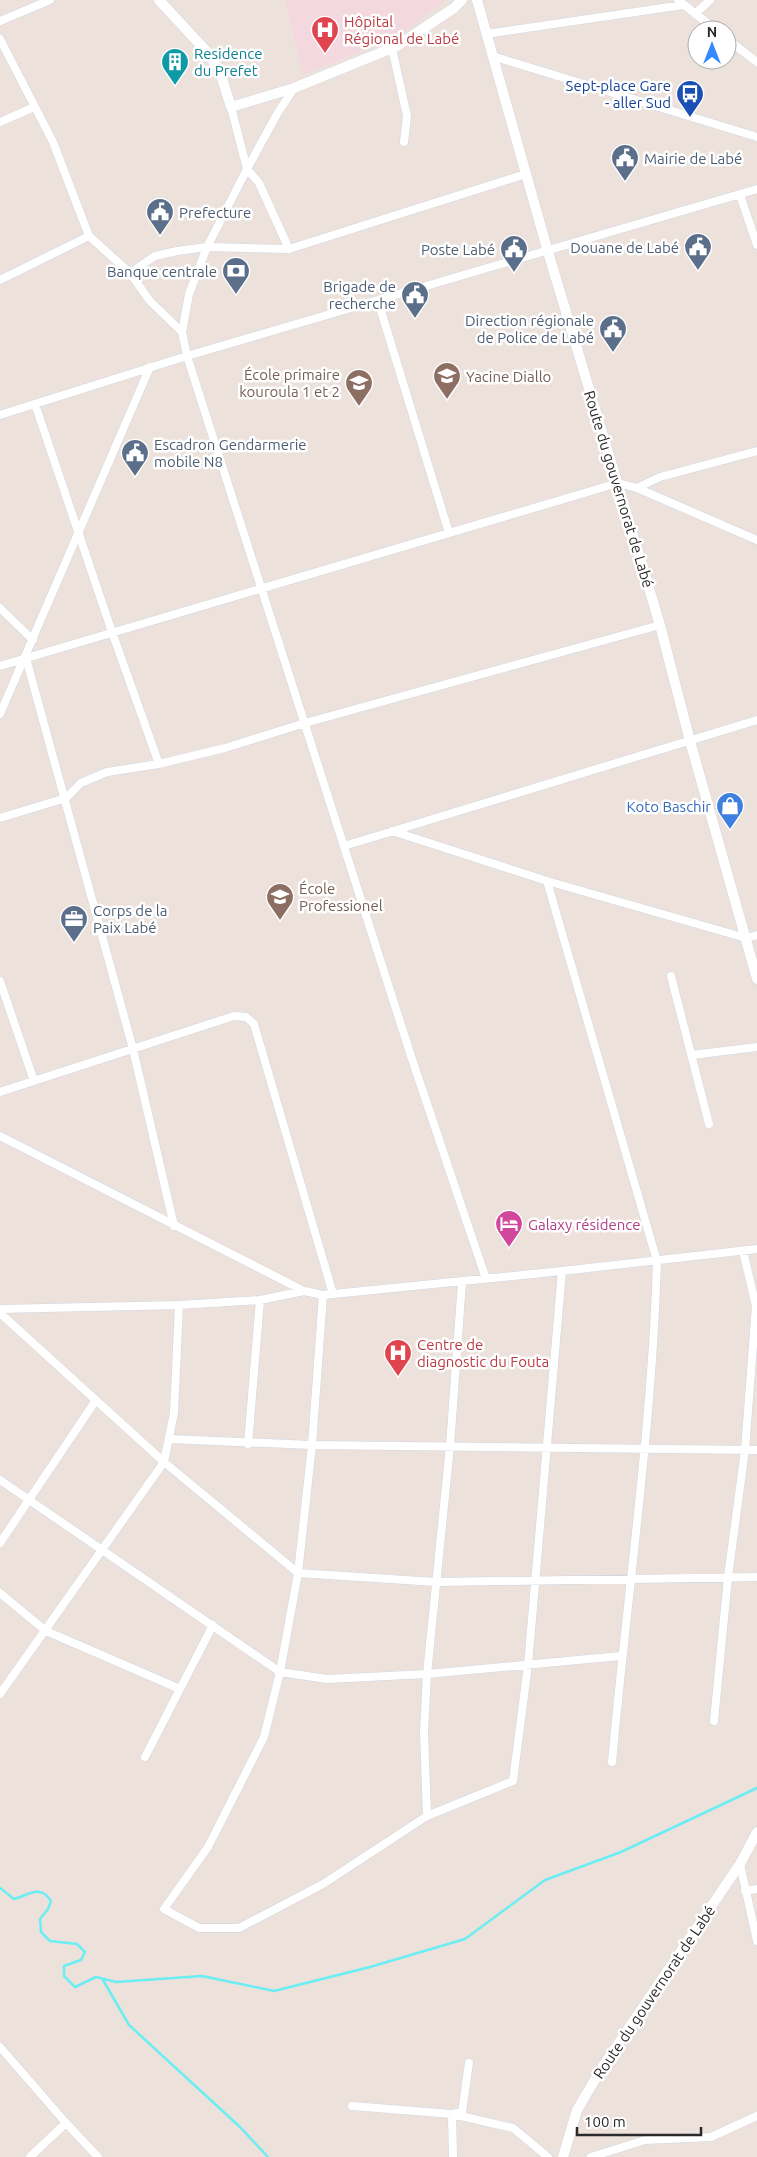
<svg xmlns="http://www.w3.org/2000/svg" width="757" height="2157" viewBox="0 0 757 2157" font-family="Ubuntu,sans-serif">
  <rect width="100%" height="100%" fill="#ede1db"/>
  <path fill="#f4d8e0" d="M 285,0 L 446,0 L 403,33 L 303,75 Z"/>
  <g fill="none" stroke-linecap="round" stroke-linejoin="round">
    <path stroke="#6aeef3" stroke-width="2.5" d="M 0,1888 L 14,1899 C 29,1895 40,1884 51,1901 L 48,1909 L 40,1919 L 41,1932 L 50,1941 L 77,1944 L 85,1952 L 81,1960 L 64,1966 L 64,1976 L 75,1987 L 96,1977 L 116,1982 L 202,1976 L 274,1991 L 370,1967 L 465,1939 L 545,1880 L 621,1852 L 757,1788
      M 103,1980 L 129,2025 L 240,2127 L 268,2157"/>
    <defs>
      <path id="minor" d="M 678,0 L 716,30
        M 695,14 L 710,0
        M 0,21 L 50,0
        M 486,34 L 683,5
        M 0,39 L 53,142 L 89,236 L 130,273 L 155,256 L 177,251 L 207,247 L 289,249 L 526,174
        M 727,39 L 757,62
        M 392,48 L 407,116 L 404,142
        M 492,56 L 757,137
        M 231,107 L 247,169 L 207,247 L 189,294 L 182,332 L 187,356 L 411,1056 L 486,1279
        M 0,122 L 34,107
        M 740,195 L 757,245
        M 289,249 L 259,183 L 247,169 L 277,114 L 294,88
        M 130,273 L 150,301 L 182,332
        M 0,280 L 89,236
        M 378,301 L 449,533
        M 35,404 L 112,632 L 159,764
        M 0,415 L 187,356 L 757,189
        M 637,488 L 660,477 L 757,451
        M 0,608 L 33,640
        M 26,658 L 133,1049 L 174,1226
        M 0,666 L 618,483 L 637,488 L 757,540
        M 0,714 L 150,367
        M 0,818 L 66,798 L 81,783 L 107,772 L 159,764 L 225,748 L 305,723 L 660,625
        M 392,831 L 547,881 L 746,938 L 757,935
        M 344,846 L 757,720
        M 547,881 L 657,1261 C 652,1429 627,1595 612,1762
        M 671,976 L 709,1124
        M 0,981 L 34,1081
        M 692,1055 L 757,1047
        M 0,1092 L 234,1016 L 246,1017 L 254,1024 L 333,1294
        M 0,1136 L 304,1291 L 323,1295 L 562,1271 L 757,1249
        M 323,1295 L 312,1445 L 298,1573 L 280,1672 L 264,1737 L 208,1847 L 164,1909 L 199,1928 L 239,1928 L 323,1884 L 427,1816 L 513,1781 L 528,1665 L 562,1271
        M 0,1309 L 179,1305 L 260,1300 L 304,1291
        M 0,1313 L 164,1462 L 298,1573 L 436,1582 L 757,1577
        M 170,1439 L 312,1445 L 757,1450
        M 248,1444 L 260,1300
        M 0,1480 L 280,1672 L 327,1679 L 427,1674 L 621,1656
        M 0,1543 L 96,1400
        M 0,1593 L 46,1631 L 180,1689
        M 0,1694 L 164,1462 L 174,1413 L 179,1305
        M 714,1721 L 728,1577 L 745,1450 L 756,1306 L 743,1251
        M 145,1757 L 213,1625
        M 427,1816 L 424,1732 L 427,1674 L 450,1446 L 462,1282
        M 740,1864 L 757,1941
        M 745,1891 L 757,1889
        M 0,2047 L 66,2123 L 30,2157
        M 352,2106 L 452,2114 L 513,2128 L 548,2157
        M 66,2123 L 98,2157
        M 453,2157 L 452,2114 L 462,2112 L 469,2063
        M 591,2157 L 645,2140 L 711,2137 L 757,2116"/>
      <path id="tertiary" d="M 159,0 L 208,53 L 220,72 L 231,107 L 294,88 L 397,46 L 454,8 L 462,0
        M 477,0 L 548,252 L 660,625 L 690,741 L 757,979
        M 563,2157 L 577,2110 L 603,2066 L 740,1864 L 757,1832"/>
    </defs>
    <use href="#minor" stroke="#d0d8e3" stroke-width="9"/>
    <use href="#tertiary" stroke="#d0d8e3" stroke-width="11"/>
    <use href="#minor" stroke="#fff" stroke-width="8"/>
    <use href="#tertiary" stroke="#fff" stroke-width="10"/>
  </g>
  <defs>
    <symbol id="hospital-pin" viewBox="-11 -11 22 30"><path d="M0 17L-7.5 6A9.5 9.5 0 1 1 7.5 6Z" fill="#e0444e" stroke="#fff"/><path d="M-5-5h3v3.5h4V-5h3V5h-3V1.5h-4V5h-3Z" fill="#fff"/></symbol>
    <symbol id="building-pin" viewBox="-11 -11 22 30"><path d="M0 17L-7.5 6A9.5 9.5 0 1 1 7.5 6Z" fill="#0f9aa8" stroke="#fff"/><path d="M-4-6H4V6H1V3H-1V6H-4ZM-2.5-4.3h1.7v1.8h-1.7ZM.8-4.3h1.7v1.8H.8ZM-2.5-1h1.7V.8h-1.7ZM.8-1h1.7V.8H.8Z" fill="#fff"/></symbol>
    <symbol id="bus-pin" viewBox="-11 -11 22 30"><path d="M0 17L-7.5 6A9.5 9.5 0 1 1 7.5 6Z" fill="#1a4fb4" stroke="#fff"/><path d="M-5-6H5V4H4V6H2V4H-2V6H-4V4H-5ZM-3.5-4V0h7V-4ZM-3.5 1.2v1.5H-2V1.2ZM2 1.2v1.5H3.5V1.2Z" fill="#fff"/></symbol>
    <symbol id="civic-pin" viewBox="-11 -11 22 30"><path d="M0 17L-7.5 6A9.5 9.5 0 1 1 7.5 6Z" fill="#5c6f8a" stroke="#fff"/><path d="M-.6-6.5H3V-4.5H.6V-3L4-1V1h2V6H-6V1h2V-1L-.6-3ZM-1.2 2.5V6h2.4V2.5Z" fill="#fff"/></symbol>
    <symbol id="bank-pin" viewBox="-11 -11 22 30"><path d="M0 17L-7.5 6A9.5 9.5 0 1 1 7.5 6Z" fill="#5c6f8a" stroke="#fff"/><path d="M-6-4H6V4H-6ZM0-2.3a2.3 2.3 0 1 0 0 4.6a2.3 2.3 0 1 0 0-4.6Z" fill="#fff"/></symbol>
    <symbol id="school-pin" viewBox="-11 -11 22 30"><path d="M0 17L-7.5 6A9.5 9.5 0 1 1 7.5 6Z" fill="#8d6e63" stroke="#fff"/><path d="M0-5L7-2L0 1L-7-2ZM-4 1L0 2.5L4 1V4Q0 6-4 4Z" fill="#fff"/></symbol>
    <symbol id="shop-pin" viewBox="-11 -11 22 30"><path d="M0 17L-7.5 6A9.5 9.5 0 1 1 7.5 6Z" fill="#3f7fe0" stroke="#fff"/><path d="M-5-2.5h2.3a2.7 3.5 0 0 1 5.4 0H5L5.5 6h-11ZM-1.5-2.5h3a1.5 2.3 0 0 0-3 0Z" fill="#fff"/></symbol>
    <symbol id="office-pin" viewBox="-11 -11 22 30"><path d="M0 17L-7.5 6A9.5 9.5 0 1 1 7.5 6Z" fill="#5c6f8a" stroke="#fff"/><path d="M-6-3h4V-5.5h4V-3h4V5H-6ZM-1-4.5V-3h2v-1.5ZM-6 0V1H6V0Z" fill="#fff"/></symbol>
    <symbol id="hotel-pin" viewBox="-11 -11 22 30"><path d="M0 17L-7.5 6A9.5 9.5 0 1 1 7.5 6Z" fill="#d1479c" stroke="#fff"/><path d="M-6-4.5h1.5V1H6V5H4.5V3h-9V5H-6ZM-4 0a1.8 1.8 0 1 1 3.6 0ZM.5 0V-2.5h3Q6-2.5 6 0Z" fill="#fff"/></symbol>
  </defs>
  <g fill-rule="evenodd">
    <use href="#hospital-pin" x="309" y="14" width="32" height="43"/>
    <use href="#building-pin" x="159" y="46" width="32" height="43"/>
    <use href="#bus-pin" x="674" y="78" width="32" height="43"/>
    <use href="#civic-pin" x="609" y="142" width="32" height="43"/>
    <use href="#civic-pin" x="144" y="196" width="32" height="43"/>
    <use href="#civic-pin" x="682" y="231" width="32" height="43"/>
    <use href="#civic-pin" x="498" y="233" width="32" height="43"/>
    <use href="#bank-pin" x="220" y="255" width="32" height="43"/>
    <use href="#civic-pin" x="399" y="279" width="32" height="43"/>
    <use href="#civic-pin" x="597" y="313" width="32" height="43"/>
    <use href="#school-pin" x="431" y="360" width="32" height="43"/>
    <use href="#school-pin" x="343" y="367" width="32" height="43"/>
    <use href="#civic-pin" x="119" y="437" width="32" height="43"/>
    <use href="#shop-pin" x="714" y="790" width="32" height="43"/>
    <use href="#school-pin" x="264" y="881" width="32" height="43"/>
    <use href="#office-pin" x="58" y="903" width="32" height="43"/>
    <use href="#hotel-pin" x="493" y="1208" width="32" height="43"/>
    <use href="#hospital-pin" x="382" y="1337" width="32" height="43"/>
  </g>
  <g text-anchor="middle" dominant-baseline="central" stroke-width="5" stroke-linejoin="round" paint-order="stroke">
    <g font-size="15" fill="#be3a42" stroke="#fff" text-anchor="start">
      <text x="344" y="21">Hôpital<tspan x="344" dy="17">Régional de Labé</tspan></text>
      <text x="417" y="1344">Centre de<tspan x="417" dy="17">diagnostic du Fouta</tspan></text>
    </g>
    <g font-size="15" fill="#0d838f" stroke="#fff" text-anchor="start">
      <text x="194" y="53">Residence<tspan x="194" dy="17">du Prefet</tspan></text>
    </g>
    <g font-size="15" fill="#164399" stroke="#fff" text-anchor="end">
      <text x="671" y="85">Sept-place Gare<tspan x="671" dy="17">- aller Sud</tspan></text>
    </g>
    <g font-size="15" fill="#4e5e75" stroke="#fff" text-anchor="end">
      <text x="644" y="158" text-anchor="start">Mairie de Labé</text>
      <text x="179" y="212" text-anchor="start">Prefecture</text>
      <text x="679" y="247">Douane de Labé</text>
      <text x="495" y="249">Poste Labé</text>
      <text x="217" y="271">Banque centrale</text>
      <text x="396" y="286">Brigade de<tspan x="396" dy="17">recherche</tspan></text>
      <text x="594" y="320">Direction régionale<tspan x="594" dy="17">de Police de Labé</tspan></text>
      <text x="154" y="444" text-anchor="start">Escadron Gendarmerie<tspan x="154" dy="17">mobile N8</tspan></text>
      <text x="93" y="910" text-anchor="start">Corps de la<tspan x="93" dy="17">Paix Labé</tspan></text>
    </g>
    <g font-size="15" fill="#785e54" stroke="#fff" text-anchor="start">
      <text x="340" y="374" text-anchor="end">École primaire<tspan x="340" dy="17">kouroula 1 et 2</tspan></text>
      <text x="466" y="376">Yacine Diallo</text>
      <text x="299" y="888">École<tspan x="299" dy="17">Professionel</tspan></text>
    </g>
    <g font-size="15" fill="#2a2a2a" stroke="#fff">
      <text transform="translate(619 489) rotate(73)">Route du gouvernorat de Labé</text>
      <text transform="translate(654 1992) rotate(-56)">Route du gouvernorat de Labé</text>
    </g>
    <g font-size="15" fill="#366cbe" stroke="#fff" text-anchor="end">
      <text x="711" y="806">Koto Baschir</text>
    </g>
    <g font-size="15" fill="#b23c85" stroke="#fff" text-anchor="start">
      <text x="528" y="1224">Galaxy résidence</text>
    </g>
  </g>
  <g transform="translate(712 45)"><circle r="24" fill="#ffffff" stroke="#aaaaaa"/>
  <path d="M0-4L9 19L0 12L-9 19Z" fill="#368aff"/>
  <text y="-8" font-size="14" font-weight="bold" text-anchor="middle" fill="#2a2a2a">N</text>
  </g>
  <path d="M577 2127v8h124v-8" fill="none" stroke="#2a2a2a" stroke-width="2.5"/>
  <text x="584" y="2127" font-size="15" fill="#2a2a2a" stroke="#ffffff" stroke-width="4" paint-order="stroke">100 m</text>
</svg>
